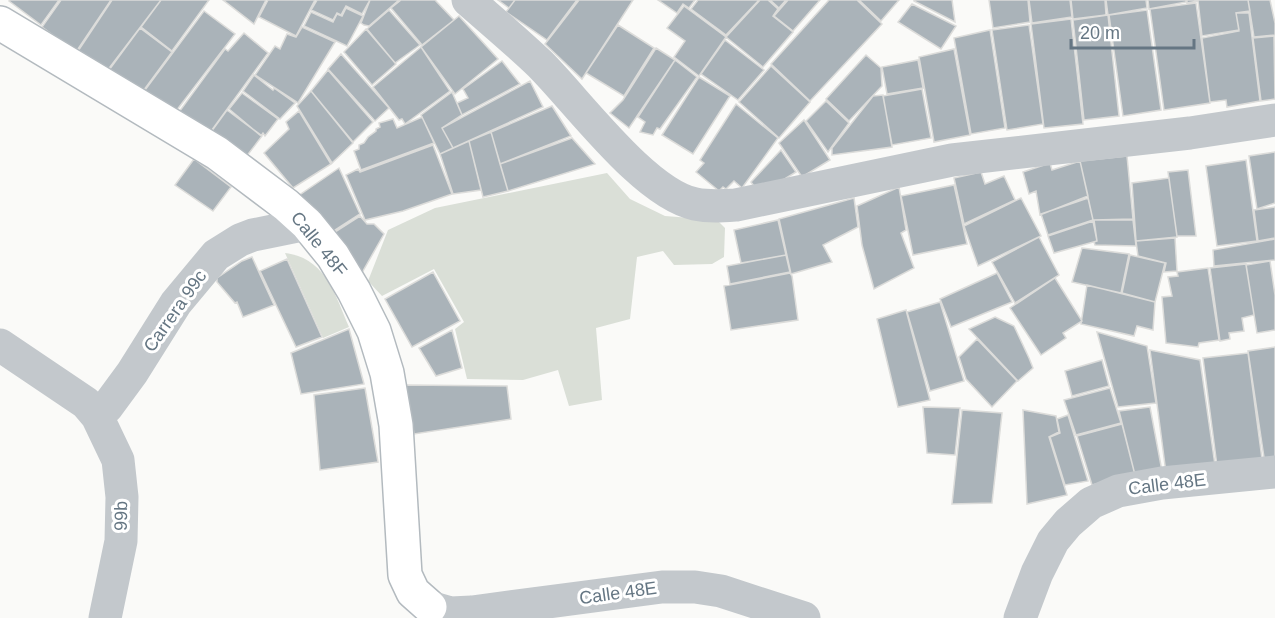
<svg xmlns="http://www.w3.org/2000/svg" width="1275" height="618" viewBox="0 0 1275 618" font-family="Helvetica,sans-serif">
  <rect width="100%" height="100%" fill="#fafaf8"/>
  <path fill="#dadfd7" d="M 607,173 L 630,199 L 665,216 L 717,220 L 725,228 L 724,257 L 712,264 L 674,265 L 663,251 L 637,257 L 630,319 L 596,328 L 602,400 L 569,406 L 558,370 L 523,380 L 467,379 L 455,329 L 464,322 L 434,269 L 382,296 L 368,281 L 388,230 L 435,208 Z
    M 285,253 C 326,258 335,295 349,327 L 323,338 Z"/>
  <path fill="#aab3b9" stroke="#dcdcda" stroke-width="1.5" d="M 10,0 L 59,0 L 41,25 L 9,1 Z
    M 61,0 L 111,0 L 76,52 L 42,27 Z
    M 112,0 L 161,0 L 107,71 L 78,51 Z
    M 161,0 L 209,0 L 172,51 L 141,27 Z
    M 223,0 L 266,0 L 254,24 Z
    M 268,0 L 315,0 L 296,36 L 259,17 Z
    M 317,0 L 370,0 L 362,14 L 346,6 L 341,15 L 337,13 L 333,20 L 311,10 Z
    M 370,0 L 399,0 L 369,26 L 364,25 L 361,23 Z
    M 401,0 L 435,0 L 454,20 L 422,45 L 391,8 Z
    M 498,0 L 515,0 L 509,8 Z
    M 515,0 L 577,0 L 547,40 L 506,12 Z
    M 579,0 L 633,0 L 582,79 L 545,44 Z
    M 658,0 L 695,0 L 689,8 L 683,4 L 677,13 Z
    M 698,0 L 759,0 L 726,35 L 691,9 Z
    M 760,0 L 768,0 L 778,9 L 773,16 L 793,32 L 763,67 L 726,37 Z
    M 770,0 L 786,0 L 779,8 Z
    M 788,0 L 820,0 L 793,31 L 774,16 Z
    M 829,0 L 857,0 L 882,24 L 810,101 L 771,64 Z
    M 859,0 L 899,0 L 881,21 Z
    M 914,0 L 952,0 L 955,22 L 914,1 Z
    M 989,0 L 1028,0 L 1030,22 L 993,28 Z
    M 1029,0 L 1070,0 L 1072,17 L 1032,23 Z
    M 1071,0 L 1105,0 L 1106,15 L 1073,19 Z
    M 1106,0 L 1146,0 L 1147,8 L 1108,15 Z
    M 1148,0 L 1186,0 L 1186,2 L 1149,9 Z
    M 1187,0 L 1248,0 L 1250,11 L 1236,13 L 1239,30 L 1202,36 L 1198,1 L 1187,3 Z
    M 1248,0 L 1270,0 L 1275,23 L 1275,35 L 1254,37 Z
    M 1196,3 L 1210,103 L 1164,110 L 1150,9 Z
    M 912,4 L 956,26 L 941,49 L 898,22 Z
    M 684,6 L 726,37 L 699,76 L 674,57 L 685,41 L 667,28 Z
    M 346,8 L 363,16 L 347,46 L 304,26 L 311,12 L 333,22 L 337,14 L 342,16 Z
    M 389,10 L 420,45 L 395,63 L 367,29 Z
    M 1147,10 L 1161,110 L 1123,116 L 1109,15 Z
    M 204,11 L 235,34 L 173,115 L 142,94 Z
    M 1236,13 L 1249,13 L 1260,101 L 1227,107 L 1226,100 L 1210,102 L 1202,38 L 1239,31 Z
    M 1108,15 L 1119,116 L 1084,120 L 1073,20 Z
    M 459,16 L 498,59 L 455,94 L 421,47 Z
    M 1071,19 L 1083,124 L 1044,128 L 1031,24 Z
    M 618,25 L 654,48 L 624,96 L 586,73 Z
    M 1029,25 L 1043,124 L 1007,130 L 992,30 Z
    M 302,27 L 335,42 L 298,103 L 255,75 L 275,46 L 280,49 L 287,34 L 296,37 Z
    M 140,28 L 172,52 L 141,94 L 109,70 Z
    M 366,29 L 396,64 L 372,85 L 344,52 Z
    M 990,30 L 1005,128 L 971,134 L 954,38 Z
    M 244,33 L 268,53 L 209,134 L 179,112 L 225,49 L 228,51 Z
    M 1274,36 L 1275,99 L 1261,101 L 1253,38 Z
    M 725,40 L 764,70 L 738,100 L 701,74 Z
    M 421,47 L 450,91 L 405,124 L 402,119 L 399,120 L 373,87 Z
    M 656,48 L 675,60 L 629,128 L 610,113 L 623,100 Z
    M 954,49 L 970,135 L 934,142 L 919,57 Z
    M 341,54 L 389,108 L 375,121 L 328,69 Z
    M 866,55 L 881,68 L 882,86 L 849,121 L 826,99 Z
    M 675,60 L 697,77 L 660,129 L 657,128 L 653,135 L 640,132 L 645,122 L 638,117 Z
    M 918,60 L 923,88 L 887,94 L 882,67 Z
    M 502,61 L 520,84 L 462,115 L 457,103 L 468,98 L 463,89 Z
    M 771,66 L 810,102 L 779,138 L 739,102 Z
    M 328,70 L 373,122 L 353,142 L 311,91 Z
    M 254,75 L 273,90 L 274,88 L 295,103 L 280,119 L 243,91 Z
    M 699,77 L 730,96 L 693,154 L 662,135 Z
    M 530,81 L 543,107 L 453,148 L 442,128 Z
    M 922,89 L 931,138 L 892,145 L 883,96 Z
    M 311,91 L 353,143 L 332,163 L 297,106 Z
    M 452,92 L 462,115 L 442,128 L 453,148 L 440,154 L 421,115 Z
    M 242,93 L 278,119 L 265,136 L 263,133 L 261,136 L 229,109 Z
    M 883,95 L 892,147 L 832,155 L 832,148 L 873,96 Z
    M 826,101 L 849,123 L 828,152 L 806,121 Z
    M 736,104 L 778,138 L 742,188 L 734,181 L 726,189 L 723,187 L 719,191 L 696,172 L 704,163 L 700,160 Z
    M 552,106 L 571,136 L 500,164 L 491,132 Z
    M 227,110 L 262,136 L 246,157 L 211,132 Z
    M 299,111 L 331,164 L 293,188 L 264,153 L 289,129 L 286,122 Z
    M 422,117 L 434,143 L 361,170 L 354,151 L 359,149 L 359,145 L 364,143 L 368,137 L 376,131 L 376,129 L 380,127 L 379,123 L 393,119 L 397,128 Z
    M 804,120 L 830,160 L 802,177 L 779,143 Z
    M 491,132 L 508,191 L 483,197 L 469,141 Z
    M 572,138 L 595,164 L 508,191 L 500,164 Z
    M 469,141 L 481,190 L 453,194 L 440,154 Z
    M 433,145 L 452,194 L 403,211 L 365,220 L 346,175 L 358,169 L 360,172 Z
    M 781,150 L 796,172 L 760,194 L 751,182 Z
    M 1275,152 L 1275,203 L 1257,209 L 1249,156 Z
    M 1127,156 L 1133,219 L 1093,220 L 1080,161 Z
    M 194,159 L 231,187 L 213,211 L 175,185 Z
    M 1246,160 L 1257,241 L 1217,246 L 1206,166 Z
    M 1080,161 L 1088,196 L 1040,215 L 1036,191 L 1029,194 L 1023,172 L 1050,163 L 1052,170 Z
    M 339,168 L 360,214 L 326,236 L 298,196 Z
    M 1188,170 L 1196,236 L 1177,236 L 1168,172 Z
    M 981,172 L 985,184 L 1004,176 L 1015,200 L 964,224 L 954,178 Z
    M 1169,178 L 1177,237 L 1136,241 L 1132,183 Z
    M 954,185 L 967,244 L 913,255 L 901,196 Z
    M 899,187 L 906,230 L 901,233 L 914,268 L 874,289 L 862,245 L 857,206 Z
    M 854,198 L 858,227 L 823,245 L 832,262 L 791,274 L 779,219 Z
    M 1021,198 L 1041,236 L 978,266 L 964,226 Z
    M 1088,198 L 1093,220 L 1048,235 L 1041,214 Z
    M 1275,207 L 1275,238 L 1258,241 L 1254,210 Z
    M 360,216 L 367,224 L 374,224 L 384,234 L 359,278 L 327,237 Z
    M 778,220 L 786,255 L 741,263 L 734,230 Z
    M 1094,220 L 1133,220 L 1136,246 L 1095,245 L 1094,242 L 1097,241 Z
    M 1093,221 L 1097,241 L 1054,253 L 1048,236 Z
    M 1039,237 L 1059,275 L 1015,303 L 992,262 Z
    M 1175,238 L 1177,271 L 1164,272 L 1166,263 L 1138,256 L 1136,241 Z
    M 1275,239 L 1275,260 L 1214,266 L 1213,250 Z
    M 1082,248 L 1129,254 L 1121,293 L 1072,282 Z
    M 786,255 L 790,272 L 730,284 L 727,266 Z
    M 1130,255 L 1165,263 L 1155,302 L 1122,293 Z
    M 252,257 L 274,305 L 243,317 L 237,302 L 235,303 L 217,282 L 217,278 L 242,261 Z
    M 287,259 L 322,337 L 296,347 L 260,271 Z
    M 1270,261 L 1275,295 L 1275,330 L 1257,333 L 1246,265 Z
    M 1246,264 L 1254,315 L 1242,318 L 1244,331 L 1229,333 L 1230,339 L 1220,341 L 1210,268 Z
    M 1208,268 L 1219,340 L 1199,343 L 1198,347 L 1166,343 L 1162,297 L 1172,296 L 1168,277 L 1178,276 L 1177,272 Z
    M 433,272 L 460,321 L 412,347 L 385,299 Z
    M 790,273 L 792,276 L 798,320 L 731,330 L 724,286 Z
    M 997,273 L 1012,302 L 951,327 L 940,299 Z
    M 1055,278 L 1082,321 L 1063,333 L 1066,338 L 1041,355 L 1010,308 Z
    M 1087,285 L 1155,302 L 1153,330 L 1137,326 L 1134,336 L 1081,324 Z
    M 940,302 L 964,381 L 930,391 L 907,312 Z
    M 906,310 L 930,400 L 898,407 L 877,319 Z
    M 995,317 L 1014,326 L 1029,358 L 1033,368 L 1018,381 L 969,329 Z
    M 349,329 L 364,384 L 301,394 L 291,353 Z
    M 452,330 L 462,368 L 436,376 L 419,348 Z
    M 1097,332 L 1147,346 L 1156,403 L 1118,407 Z
    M 977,339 L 1017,381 L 992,407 L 966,379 L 959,357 Z
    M 1275,347 L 1275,462 L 1265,464 L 1248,351 Z
    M 1150,350 L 1200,360 L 1215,465 L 1166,473 Z
    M 1248,353 L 1262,459 L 1217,466 L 1203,358 Z
    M 1102,360 L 1109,386 L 1072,396 L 1065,371 Z
    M 406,385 L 507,386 L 511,419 L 414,434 Z
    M 365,388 L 378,462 L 320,470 L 314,395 Z
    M 1110,388 L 1121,423 L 1076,435 L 1064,400 Z
    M 923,407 L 960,408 L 955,455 L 927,453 Z
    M 1150,407 L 1162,471 L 1135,475 L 1119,411 Z
    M 962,410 L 1002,413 L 992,503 L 952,504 Z
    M 1023,410 L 1056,416 L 1059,432 L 1049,437 L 1067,495 L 1027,504 Z
    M 1068,415 L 1088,481 L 1065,485 L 1050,437 L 1060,433 L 1057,419 Z
    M 1122,424 L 1135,475 L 1092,485 L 1077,436 Z"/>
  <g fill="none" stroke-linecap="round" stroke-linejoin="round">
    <defs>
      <path id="secondary" d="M 0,23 L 217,153 L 286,205 L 307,224 L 333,256 L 354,291 L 374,331 L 387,373 L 396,425 L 405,575 L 413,592 L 430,607"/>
    </defs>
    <use href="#secondary" stroke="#b3babf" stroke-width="36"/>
    <path stroke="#c3c8cc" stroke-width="33" d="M 468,0 C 492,21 517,42 540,64 C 578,102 644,193 695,204 C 709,207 722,206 736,205 L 952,160 L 1190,133 L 1275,120
      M 0,345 L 86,403 L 97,416 L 118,460 L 122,497 L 121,541 L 105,618
      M 97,416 L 107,407 L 132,373 L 176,303 L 216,255 L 240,240 L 253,235 L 307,224
      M 430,607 L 451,613 L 472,612 L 662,587 L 695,587 L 721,591 L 804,618
      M 1020,618 L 1037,573 L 1053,541 L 1068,523 L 1091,503 L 1118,491 L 1162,483 L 1275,472"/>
    <use href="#secondary" stroke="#fff" stroke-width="33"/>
  </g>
  <g text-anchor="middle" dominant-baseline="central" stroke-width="6" stroke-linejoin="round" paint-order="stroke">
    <g font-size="18" fill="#657683" stroke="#fff">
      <text transform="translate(319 244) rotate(51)">Calle 48F</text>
      <text transform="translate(175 311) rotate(-55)">Carrera 99c</text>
      <text transform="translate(1167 484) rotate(-7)">Calle 48E</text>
      <text transform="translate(121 516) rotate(-89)">99b</text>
      <text transform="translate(618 593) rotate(-8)">Calle 48E</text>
    </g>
  </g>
  <path d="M1071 39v9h123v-9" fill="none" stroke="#657683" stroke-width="3"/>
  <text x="1080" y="39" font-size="18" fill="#657683" stroke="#ffffff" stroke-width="4.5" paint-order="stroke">20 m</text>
</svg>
